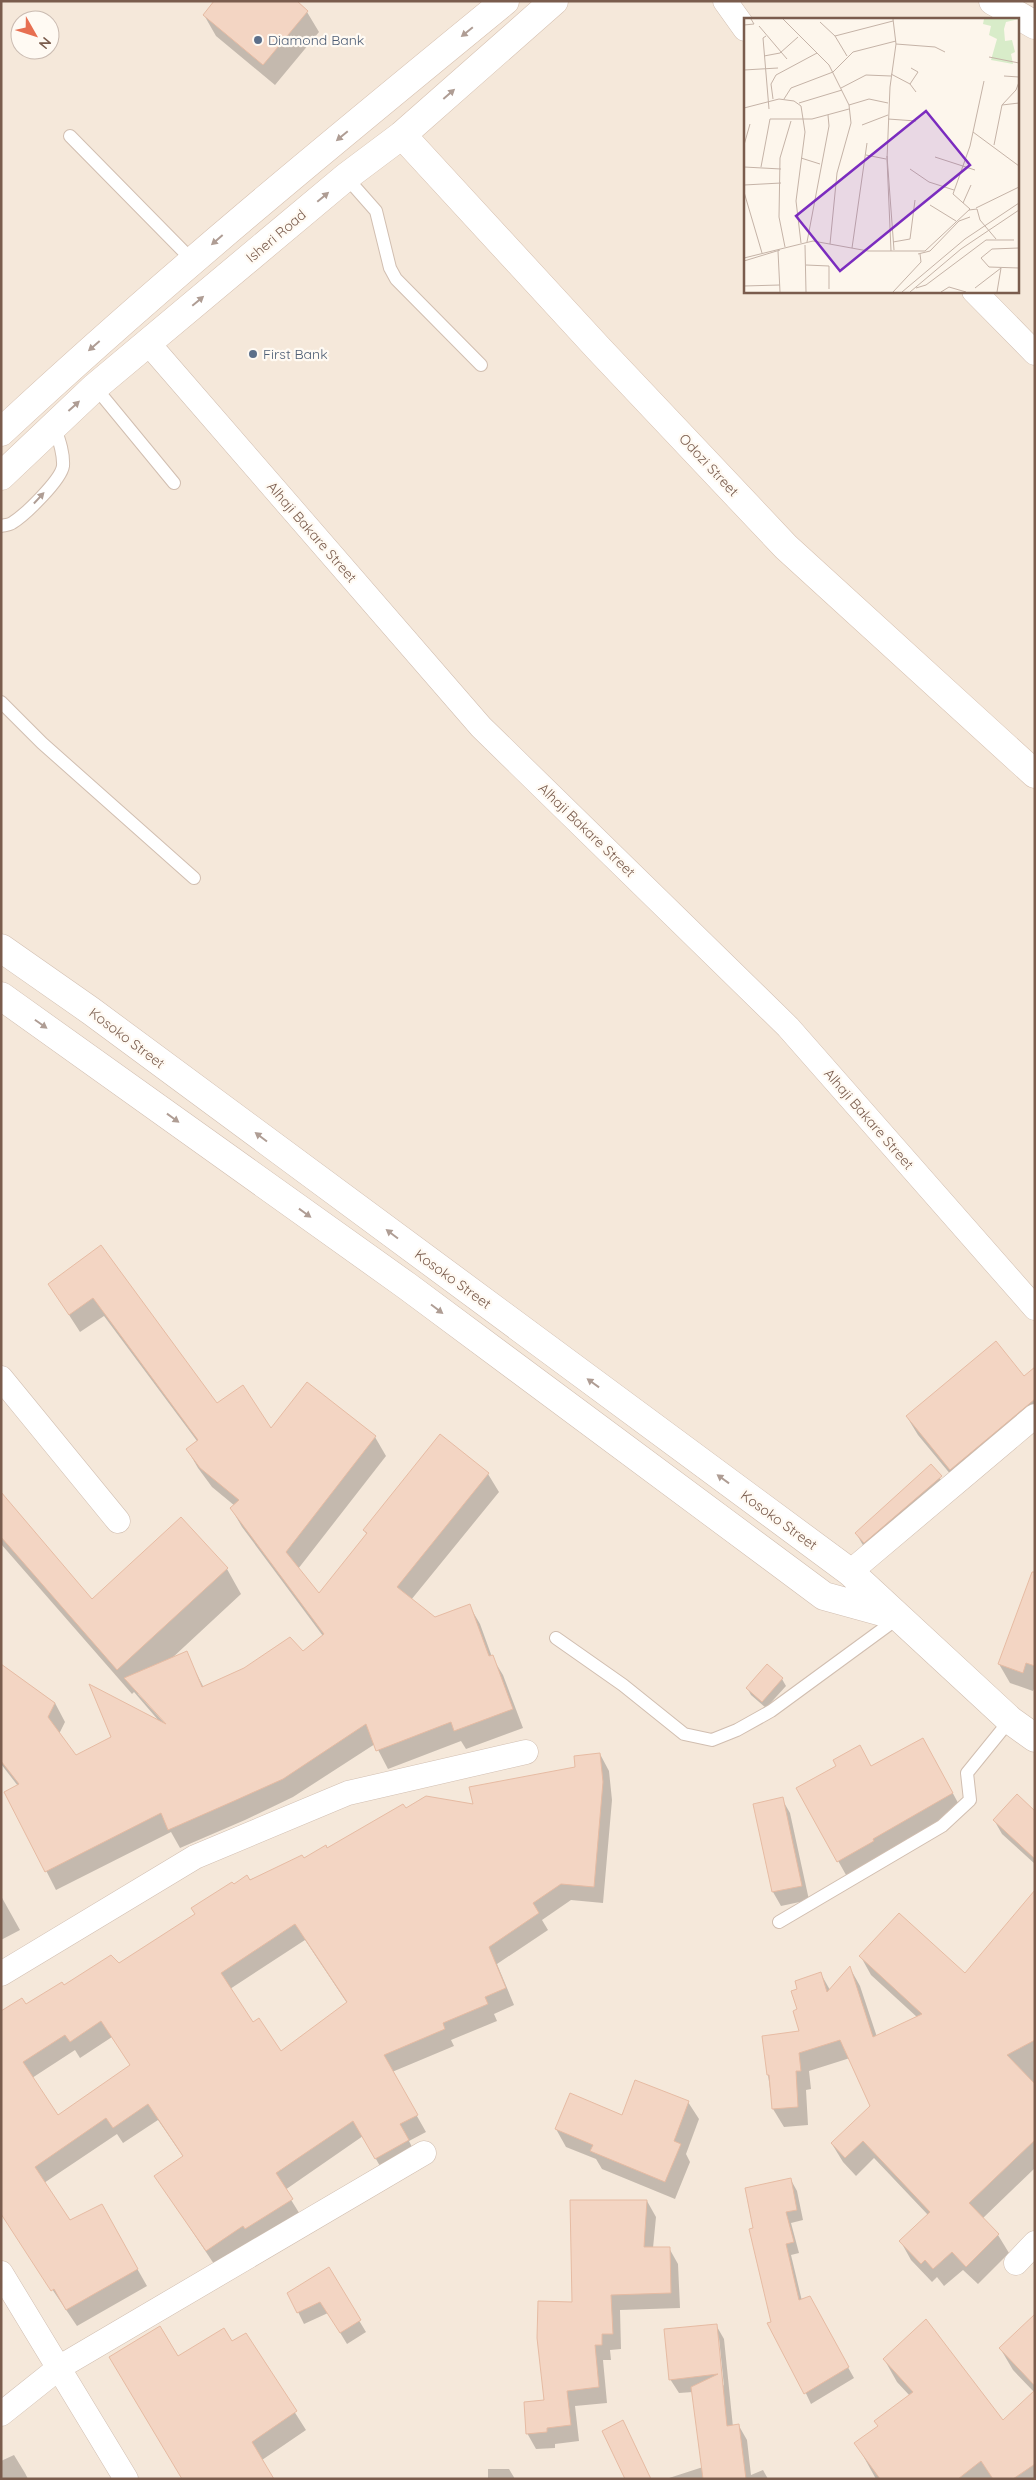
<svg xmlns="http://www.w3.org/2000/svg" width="1036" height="2480" viewBox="0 0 1036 2480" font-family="Quicksand,sans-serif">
  <rect width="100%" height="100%" fill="#fdf6ec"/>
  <path fill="#f5e8da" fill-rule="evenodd" d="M 1,1 L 1035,1 L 1035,2479 L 1,2479 ZM 745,19 L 1017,19 L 1017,291 L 745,291 ZM 20,20 L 50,20 L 50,50 L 20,50 Z"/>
  <path fill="#0003" fill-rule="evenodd" d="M 307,12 L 319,32 L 275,85 L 216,36 L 204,15 Z
    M 100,1247 L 217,1405 L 271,1430 L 375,1437 L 386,1456 L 298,1569 L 319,1595 L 367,1535 L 364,1530 L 488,1474 L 499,1492 L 411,1600 L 434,1618 L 469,1605 L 480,1624 L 492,1657 L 503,1675 L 523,1728 L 466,1749 L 461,1741 L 388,1769 L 375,1744 L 293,1797 L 245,1820 L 180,1848 L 171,1832 L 56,1890 L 6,1792 L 18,1786 L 1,1764 L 1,1665 L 55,1703 L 65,1722 L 59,1734 L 75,1757 L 159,1721 L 134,1692 L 132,1694 L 1,1544 L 1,1494 L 92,1600 L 227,1569 L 241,1594 L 171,1659 L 186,1653 L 204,1688 L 303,1653 L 323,1636 L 242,1527 L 231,1508 L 235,1506 L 212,1487 L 198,1468 L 187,1449 L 197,1441 L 104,1316 L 80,1332 L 49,1284 ZM 138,1694 L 141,1694 L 172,1727 L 170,1729 Z
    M 1035,1368 L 1035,1426 L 961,1487 L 918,1435 L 907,1417 L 1024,1377 Z
    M 931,1466 L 949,1491 L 864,1547 L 856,1533 Z
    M 1035,1569 L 1035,1687 L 1033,1691 L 1010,1683 L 999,1664 Z
    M 767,1665 L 782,1679 L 786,1686 L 766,1708 L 751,1695 L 747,1688 Z
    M 600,1754 L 609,1771 L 612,1800 L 603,1903 L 571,1900 L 542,1920 L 548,1930 L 497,1964 L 514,2005 L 494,2014 L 497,2021 L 451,2040 L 454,2046 L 392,2072 L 426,2132 L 409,2141 L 417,2157 L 385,2175 L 363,2136 L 285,2190 L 301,2216 L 216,2267 L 166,2192 L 184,2158 L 158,2120 L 123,2143 L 117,2134 L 44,2183 L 69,2222 L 101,2205 L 147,2286 L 77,2326 L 4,2218 L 26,2006 L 63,1987 L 119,1965 L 196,1915 L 233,1886 L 327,1850 L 406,1810 L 474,1806 L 576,1768 ZM 305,1940 L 347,2003 L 281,2053 L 252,2024 L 230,1989 ZM 112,2037 L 131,2066 L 58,2117 L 32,2078 L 75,2050 L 80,2058 Z
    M 935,1760 L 964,1814 L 850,1882 L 797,1788 L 871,1768 Z
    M 782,1799 L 790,1813 L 809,1900 L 781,1906 L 773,1892 L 755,1805 Z
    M 1035,1812 L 1035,1864 L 1002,1834 L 994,1820 Z
    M 1035,1892 L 1035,2168 L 982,2219 L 998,2235 L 1009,2253 L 978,2284 L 963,2270 L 944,2286 L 937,2277 L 932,2282 L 911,2260 L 901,2242 L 928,2215 L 874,2158 L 856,2176 L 843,2162 L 832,2144 L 872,2106 L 850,2058 L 809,2071 L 811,2089 L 806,2090 L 808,2125 L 784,2127 L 773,2109 L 768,2075 L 801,2032 L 798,2010 L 821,1974 L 830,1990 L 850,1968 L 860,1986 L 877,2037 L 918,2018 L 871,1975 L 861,1957 L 965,1975 Z
    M 1,1896 L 20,1930 L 1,1940 Z
    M 688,2102 L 699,2119 L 686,2154 L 690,2162 L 675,2199 L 602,2169 L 596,2159 L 566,2147 L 556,2129 Z
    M 791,2180 L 797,2191 L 803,2220 L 791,2223 L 799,2253 L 791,2255 L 802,2301 L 809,2298 L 854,2378 L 811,2404 L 772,2322 L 755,2229 Z
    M 647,2201 L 656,2217 L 653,2248 L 669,2248 L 678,2264 L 680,2308 L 620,2310 L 621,2349 L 610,2350 L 611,2360 L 603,2360 L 607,2403 L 575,2406 L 579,2441 L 555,2444 L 555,2448 L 536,2449 L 527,2433 L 545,2401 L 574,2303 Z
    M 328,2269 L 366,2332 L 347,2344 L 328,2313 L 304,2324 L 289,2294 Z
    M 1035,2316 L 1035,2479 L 876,2479 L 856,2443 L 879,2426 L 910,2396 L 897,2382 L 884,2359 L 1003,2422 L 1034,2392 L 1013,2370 L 1000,2348 Z
    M 716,2325 L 724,2339 L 733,2427 L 739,2426 L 747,2440 L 751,2475 L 763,2470 L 768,2479 L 666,2479 L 703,2467 L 693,2392 L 679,2393 L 670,2379 ZM 717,2338 L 719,2338 L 724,2386 L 722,2383 Z
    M 245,2334 L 306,2430 L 262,2460 L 178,2358 L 232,2343 Z
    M 14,2455 L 25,2473 L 28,2479 L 1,2479 L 1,2461 Z
    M 488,2469 L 509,2469 L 515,2479 L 488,2479 Z"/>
  <path fill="#f3d5c3" stroke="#e6bba3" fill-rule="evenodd" d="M 214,1 L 297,1 L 308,11 L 263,65 L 203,15 Z
    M 101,1245 L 217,1403 L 243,1385 L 271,1428 L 307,1382 L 376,1436 L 286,1552 L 319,1593 L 367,1533 L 363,1530 L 440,1434 L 489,1473 L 397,1587 L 435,1617 L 470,1604 L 489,1656 L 493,1655 L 513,1709 L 454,1731 L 451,1722 L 376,1751 L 366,1724 L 283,1779 L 234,1801 L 168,1830 L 161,1813 L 45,1872 L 4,1792 L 19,1784 L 1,1761 L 1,1664 L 55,1703 L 48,1717 L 76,1755 L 111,1737 L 89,1684 L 166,1724 L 124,1678 L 187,1651 L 202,1687 L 244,1668 L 290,1637 L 303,1651 L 324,1634 L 230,1508 L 239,1500 L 200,1468 L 186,1449 L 198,1440 L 93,1298 L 69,1315 L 48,1284 Z
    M 996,1341 L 1024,1376 L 1035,1367 L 1035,1399 L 950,1470 L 906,1416 Z
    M 931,1464 L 942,1476 L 864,1543 L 855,1533 Z
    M 1,1492 L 92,1599 L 181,1517 L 228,1568 L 117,1670 L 1,1537 Z
    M 1032,1572 L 1035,1572 L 1035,1666 L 1026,1663 L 1023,1673 L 998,1664 Z
    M 767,1664 L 783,1678 L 762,1702 L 746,1688 Z
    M 923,1738 L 953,1793 L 873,1839 L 874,1841 L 837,1862 L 796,1788 L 836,1766 L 833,1760 L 860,1745 L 871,1766 Z
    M 600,1753 L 603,1782 L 594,1887 L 561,1884 L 533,1903 L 539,1913 L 489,1947 L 506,1988 L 485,1997 L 488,2004 L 443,2023 L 445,2029 L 384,2055 L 418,2115 L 400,2124 L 409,2140 L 375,2159 L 353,2121 L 276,2173 L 293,2199 L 245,2229 L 243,2226 L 206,2251 L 154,2176 L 183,2156 L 148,2104 L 113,2128 L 106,2118 L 35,2167 L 70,2220 L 102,2204 L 138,2269 L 66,2310 L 54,2289 L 51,2291 L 1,2214 L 1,2011 L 22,1998 L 26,2004 L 62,1982 L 64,1985 L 111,1955 L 119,1963 L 195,1914 L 191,1908 L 232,1882 L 234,1884 L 247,1875 L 250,1880 L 302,1855 L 304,1858 L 326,1845 L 327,1848 L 403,1804 L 406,1808 L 426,1796 L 473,1804 L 469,1787 L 575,1767 L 574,1756 ZM 295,1924 L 347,2002 L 281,2051 L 259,2018 L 253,2022 L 221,1973 ZM 101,2021 L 130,2065 L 58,2115 L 23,2062 L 65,2035 L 70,2042 Z
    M 1017,1794 L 1035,1811 L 1035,1859 L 993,1820 Z
    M 783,1797 L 802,1886 L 772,1892 L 753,1804 Z
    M 1035,1890 L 1035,2040 L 1007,2055 L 1035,2084 L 1035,2140 L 969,2203 L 999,2234 L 966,2267 L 952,2252 L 933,2269 L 925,2260 L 921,2264 L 899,2241 L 930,2212 L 863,2141 L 845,2158 L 831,2143 L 870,2106 L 840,2040 L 799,2053 L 801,2071 L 796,2071 L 798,2107 L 772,2109 L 769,2075 L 767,2075 L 762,2036 L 799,2031 L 793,2011 L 797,2009 L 791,1991 L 797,1989 L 795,1981 L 821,1972 L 827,1992 L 850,1966 L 873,2037 L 922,2014 L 859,1956 L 899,1913 L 965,1973 Z
    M 635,2080 L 689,2101 L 674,2141 L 681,2144 L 665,2182 L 590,2151 L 593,2145 L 555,2129 L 570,2093 L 622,2115 Z
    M 791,2178 L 797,2210 L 786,2212 L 794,2242 L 786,2244 L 799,2300 L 810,2296 L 849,2367 L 804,2394 L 767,2323 L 771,2322 L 749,2229 L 753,2228 L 745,2188 Z
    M 570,2200 L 647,2200 L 644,2247 L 670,2247 L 671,2293 L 611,2295 L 613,2334 L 602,2334 L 602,2345 L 595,2345 L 599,2387 L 567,2391 L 571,2425 L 547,2428 L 547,2432 L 526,2434 L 524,2402 L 544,2400 L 537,2338 L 538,2301 L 572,2302 Z
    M 329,2267 L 361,2320 L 340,2333 L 320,2302 L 297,2313 L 287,2293 Z
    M 1035,2314 L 1035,2386 L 999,2348 Z
    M 926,2319 L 1003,2420 L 1035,2390 L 1035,2464 L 1013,2479 L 993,2479 L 981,2461 L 958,2479 L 880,2479 L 854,2443 L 878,2426 L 874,2421 L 913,2392 L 883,2359 Z
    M 717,2324 L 727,2426 L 739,2424 L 746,2479 L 703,2479 L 691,2387 L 718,2374 L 669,2380 L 664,2329 Z
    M 160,2326 L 178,2356 L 224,2328 L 232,2341 L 246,2333 L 297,2411 L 252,2442 L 274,2479 L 182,2479 L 109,2357 Z
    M 623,2420 L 651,2479 L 625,2479 L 602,2431 Z"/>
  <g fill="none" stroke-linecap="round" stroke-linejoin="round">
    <defs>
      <path id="service" d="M 70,136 L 193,261
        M 346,177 L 376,211 L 390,268 L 396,279 L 481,365
        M 95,387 L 174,483
        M 1,526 C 5,525 9,525 12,523 C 25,515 61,480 63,466 C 64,452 58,437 54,425
        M 1,702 L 42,743 L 194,878
        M 556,1638 L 623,1685 L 684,1734 L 712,1740 L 737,1730 L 771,1711 L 898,1618
        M 779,1922 L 942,1826 L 970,1800 L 967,1773 L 1010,1720"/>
      <path id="minor" d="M 725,1 L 745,29
        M 974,291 L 1035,353
        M 148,343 L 481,727 L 788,1027 L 1035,1308
        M 1,1378 L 118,1521
        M 850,1572 L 1035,1416
        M 1,1974 L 195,1857 L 348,1793 L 526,1752
        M 1016,2263 L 1035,2243
        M 1,2273 L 126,2479
        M 1,2414 L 60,2367 L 424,2153"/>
      <path id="tertiary" d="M 993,1 L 1035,25
        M 1,948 L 91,1011 L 850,1572 L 1010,1720 L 1035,1738
        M 1,996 L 407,1286 L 824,1596 L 893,1615"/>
      <path id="secondary" d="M 402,135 L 598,348 L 786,547 L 1035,774
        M 1,432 C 163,281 334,141 505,1
        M 1,476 L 95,387 L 346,177 L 402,135 L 554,1"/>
    </defs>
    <use href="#service" stroke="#d1beb0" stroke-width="14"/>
    <use href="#minor" stroke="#d1beb0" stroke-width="25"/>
    <use href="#tertiary" stroke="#d1beb0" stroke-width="29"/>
    <use href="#secondary" stroke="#d6c0b0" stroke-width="29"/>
    <use href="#service" stroke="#fff" stroke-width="12"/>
    <use href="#minor" stroke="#fff" stroke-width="24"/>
    <use href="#tertiary" stroke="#fff" stroke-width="28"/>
    <use href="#secondary" stroke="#fff" stroke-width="28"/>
  </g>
  <defs><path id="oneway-solid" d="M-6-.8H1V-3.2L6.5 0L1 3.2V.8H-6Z" transform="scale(1.25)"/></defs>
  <g fill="#af9d94">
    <use href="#oneway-solid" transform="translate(467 32) rotate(141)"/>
    <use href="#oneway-solid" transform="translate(449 94) rotate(-41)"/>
    <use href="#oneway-solid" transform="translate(342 136) rotate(140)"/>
    <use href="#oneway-solid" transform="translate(323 197) rotate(-40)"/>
    <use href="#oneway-solid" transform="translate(217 240) rotate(139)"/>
    <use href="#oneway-solid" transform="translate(198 301) rotate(-40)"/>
    <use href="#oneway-solid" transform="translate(94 346) rotate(139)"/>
    <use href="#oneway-solid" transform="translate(74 406) rotate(-42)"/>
    <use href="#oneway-solid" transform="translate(39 498) rotate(-47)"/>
    <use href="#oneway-solid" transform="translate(41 1024) rotate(35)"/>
    <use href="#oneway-solid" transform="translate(173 1118) rotate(36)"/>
    <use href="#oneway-solid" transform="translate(261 1137) rotate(-143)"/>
    <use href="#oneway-solid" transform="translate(305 1213) rotate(36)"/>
    <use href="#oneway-solid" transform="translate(392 1234) rotate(-143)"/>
    <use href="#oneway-solid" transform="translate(437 1309) rotate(37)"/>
    <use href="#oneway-solid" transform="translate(593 1383) rotate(-144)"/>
    <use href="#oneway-solid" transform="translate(723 1479) rotate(-144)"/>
  </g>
  <g fill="#5c6f8a" stroke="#fffaf3" stroke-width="2">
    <circle cx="258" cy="40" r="5"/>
    <circle cx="253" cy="354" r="5"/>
  </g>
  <g text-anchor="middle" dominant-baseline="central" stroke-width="4.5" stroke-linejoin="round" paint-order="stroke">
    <g font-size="14" fill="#4e5e75" stroke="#fffaf3" text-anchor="start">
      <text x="268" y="40">Diamond Bank</text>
      <text x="263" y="354">First Bank</text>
    </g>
    <g font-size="14" fill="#7a5c4d" stroke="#fffaf3">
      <text transform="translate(276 236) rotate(-40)">Isheri Road</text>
      <text transform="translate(709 465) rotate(47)">Odozi Street</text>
      <text transform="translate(312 532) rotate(49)">Alhaji Bakare Street</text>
      <text transform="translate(587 830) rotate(44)">Alhaji Bakare Street</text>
      <text transform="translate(127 1038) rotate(37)">Kosoko Street</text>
      <text transform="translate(869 1119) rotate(49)">Alhaji Bakare Street</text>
      <text transform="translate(453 1279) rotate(36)">Kosoko Street</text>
      <text transform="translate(779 1520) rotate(36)">Kosoko Street</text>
    </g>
  </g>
  <g transform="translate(744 18)">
    <rect width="275" height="275" fill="#fdf6ec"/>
    <path d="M 240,1 L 275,1 L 262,4 L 260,11 L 261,23 L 268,22 L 271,34 L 267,36 L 269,46 L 247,42 L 253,21 L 245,17 L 247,8 L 239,6 Z" fill="#d8ecc9"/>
    <path fill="none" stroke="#c5b3a7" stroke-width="1" d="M 39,1 L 85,47 L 105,87 L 107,105 L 93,155 L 86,226M 76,4 L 91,18 L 103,38M 0,7 L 10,6 L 7,1M 15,8 L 43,41M 22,18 L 19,20 L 25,91M 91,18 L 149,3M 152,26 L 191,29 L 201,34M 20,38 L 36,35 L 54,19M 245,39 L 275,45M 0,52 L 34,50M 147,56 L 166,66 L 172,74M 260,58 L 275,59M 166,66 L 174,54 L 167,50M 97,70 L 122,57 L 147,58M 29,81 L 27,66 L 32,57 L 73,35M 40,81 L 47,70 L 89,54 L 109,34 L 152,23M 55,85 L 98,72M 105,87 L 125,81 L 144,85M 258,87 L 275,85M 0,90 L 35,81 L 50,83 L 57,88 L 61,114 L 52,183 L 57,225M 144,101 L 172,103M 118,107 L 144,97M 229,114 L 275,148M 0,127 L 6,106M 250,127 L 258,87 L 272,72 L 275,64M 122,137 L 142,141M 143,138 L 150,232M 191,139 L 231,152M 57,140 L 76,146M 0,149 L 37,151M 17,149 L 26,101 L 68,101 L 105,91M 166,151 L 185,164 L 210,172M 0,167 L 37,165M 0,174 L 18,235M 219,185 L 227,167M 186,187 L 212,203M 232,190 L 275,169M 226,191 L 209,176 L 226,128 L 240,63M 225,192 L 233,191 L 236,202 L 252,221M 63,224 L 85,108 L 84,97M 149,224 L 166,221 L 171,182M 61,227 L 62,274M 41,229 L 35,199 L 36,140 L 47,103M 108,230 L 123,125M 275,230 L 248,231 L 237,240 L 245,249 L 275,250M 34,233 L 36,274M 147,233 L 143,141 L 146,69 L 152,26 L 149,1M 174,236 L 186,233 L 215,203 L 226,199M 0,240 L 69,223 L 124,233 L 181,233 L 226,191M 0,243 L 36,232M 62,247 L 85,248 L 85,271M 0,268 L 36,267M 172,270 L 182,267 L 242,222 L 270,222M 231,270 L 257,250 L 253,274M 149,274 L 177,244 L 176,236M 158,274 L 221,221 L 275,185M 166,274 L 217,231 L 275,192M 197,274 L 205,269 L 222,274"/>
    <path fill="#7b2cbf" fill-opacity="0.15" stroke="#7b2cbf" stroke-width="2.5" d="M 182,93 L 226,147 L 96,253 L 52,198 Z"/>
    <rect width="275" height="275" fill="none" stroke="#7a5c4d" stroke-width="2.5"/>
  </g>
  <rect width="1036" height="2480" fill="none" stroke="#7a5c4d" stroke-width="5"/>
  <g transform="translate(35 35) rotate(129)"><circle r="24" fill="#fffaf3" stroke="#cabbb1"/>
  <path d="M0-4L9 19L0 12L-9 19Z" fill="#e76f51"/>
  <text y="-8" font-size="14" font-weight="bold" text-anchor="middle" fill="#7a5c4d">N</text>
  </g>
</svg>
